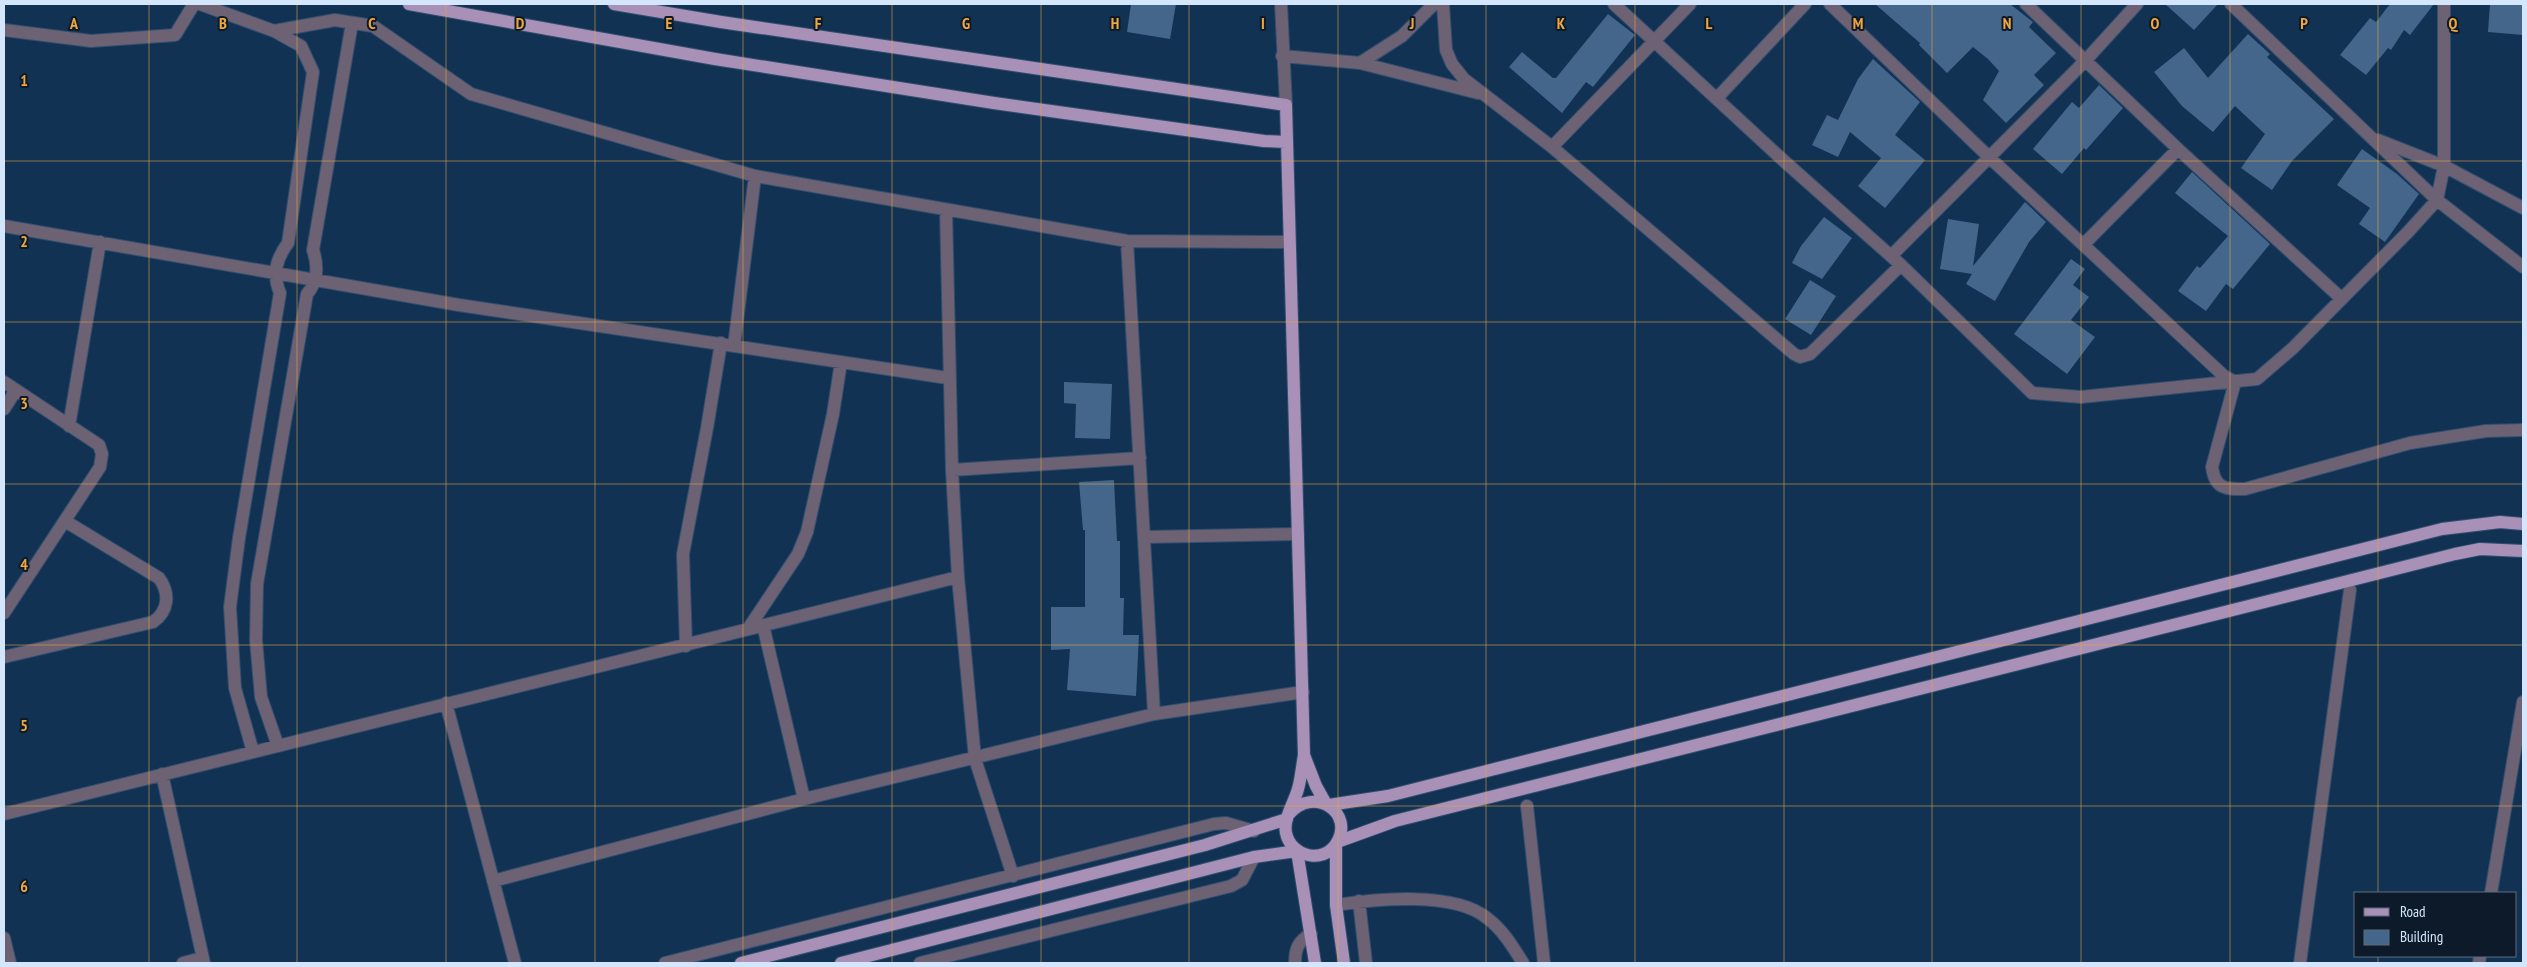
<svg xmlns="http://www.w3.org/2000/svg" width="2527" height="967" viewBox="0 0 2527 967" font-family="'PT Sans Narrow',sans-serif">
  <rect width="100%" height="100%" fill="#123254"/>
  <path fill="#44668b" d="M 1131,4 L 1176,4 L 1170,39 L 1127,32 Z
    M 1875,4 L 2010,4 L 2033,22 L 2029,27 L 2056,53 L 2034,75 L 2044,85 L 2006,123 L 1983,100 L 1999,71 L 1988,59 L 1973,47 L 1947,73 L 1919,45 L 1920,43 Z
    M 2165,4 L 2218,4 L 2194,30 Z
    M 2390,4 L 2434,4 L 2410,35 L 2404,30 L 2391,50 L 2388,48 L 2366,75 L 2340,55 L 2370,18 L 2376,22 Z
    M 2490,4 L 2523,4 L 2523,35 L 2488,32 Z
    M 1608,14 L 1635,35 L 1593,87 L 1586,82 L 1562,113 L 1509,67 L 1522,52 L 1553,78 L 1556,78 Z
    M 2248,34 L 2270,54 L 2267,57 L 2334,119 L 2292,161 L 2272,190 L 2241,168 L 2265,134 L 2235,106 L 2213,132 L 2182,106 L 2154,72 L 2184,48 L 2208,78 Z
    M 1873,59 L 1920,102 L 1895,135 L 1925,160 L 1885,208 L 1858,186 L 1881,158 L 1850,132 L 1838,157 L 1812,145 L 1827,115 L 1838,120 L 1858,79 Z
    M 2099,85 L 2123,108 L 2086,150 L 2084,148 L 2062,174 L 2033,149 L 2072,102 L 2079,108 Z
    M 2362,149 L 2397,174 L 2419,194 L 2385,242 L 2359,224 L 2370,208 L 2337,185 Z
    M 2192,172 L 2270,244 L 2233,289 L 2226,284 L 2206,311 L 2178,291 L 2197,266 L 2200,268 L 2228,236 L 2175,193 Z
    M 2025,202 L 2046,222 L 2029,242 L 1995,301 L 1966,284 L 1972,274 L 1940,269 L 1948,219 L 1979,224 L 1973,266 Z
    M 1824,217 L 1852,238 L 1822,279 L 1792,263 L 1801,246 Z
    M 2071,259 L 2085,269 L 2073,285 L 2089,297 L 2071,320 L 2095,337 L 2067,374 L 2014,334 Z
    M 1810,280 L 1836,296 L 1811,335 L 1785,319 Z
    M 1064,382 L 1112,384 L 1110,439 L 1075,438 L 1076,404 L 1064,403 Z
    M 1114,480 L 1117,541 L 1120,541 L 1120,598 L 1124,598 L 1123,635 L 1139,635 L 1136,696 L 1067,690 L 1070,649 L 1051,650 L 1051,607 L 1085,607 L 1085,530 L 1083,530 L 1079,482 Z"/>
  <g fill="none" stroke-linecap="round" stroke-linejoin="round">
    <defs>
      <path id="minor" d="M 200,4 L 274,31 L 335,20 L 373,26 L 471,94 L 755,176 L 1127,241 L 1289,242
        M 1281,4 L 1286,105
        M 1443,4 L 1446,50 L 1452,64 L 1464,79 L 1552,147 L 1794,354 L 1800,357 L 1810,354 L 1901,265
        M 1614,4 L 1784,161 L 1901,265 L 2032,393 L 2081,397 L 2257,379 L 2293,348 L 2408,232 L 2437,200 L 2444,166 L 2444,4
        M 1830,4 L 1990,158 L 2224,376 L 2235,382
        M 2026,4 L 2178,149 L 2342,299
        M 2231,4 L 2437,200 L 2523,267
        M 4,30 L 91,41 L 175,35 L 194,4
        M 1282,56 L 1360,63 L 1478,93
        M 1360,63 L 1402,36 L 1434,4
        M 1717,98 L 1805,4
        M 2378,140 L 2444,166 L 2523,208
        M 1552,147 L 1690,4
        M 946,210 L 952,470 L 958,577 L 975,759 L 1013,876
        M 4,226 L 459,305 L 948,378
        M 1127,241 L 1154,714
        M 2084,244 L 2178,149
        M 1891,256 L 2085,61 L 2137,4
        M 734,346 L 755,176
        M 4,382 L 99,445 L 102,454 L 100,467 L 4,613
        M 2235,382 L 2212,467 C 2215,489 2225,489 2245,489 L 2410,443 L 2486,431 L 2523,430
        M 4,409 L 16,390
        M 69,426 L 100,242
        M 952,470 L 1140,458
        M 1145,537 L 1298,534
        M 763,625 L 804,799
        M 748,629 L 798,554 L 807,532 L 833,414 L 841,362
        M 686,646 L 683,554 L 707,428 L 721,343
        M 4,657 L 153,622 C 169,611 170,593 159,578 L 65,521
        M 446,703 L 515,963
        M 278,746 L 261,697 L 256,640 L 257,584 L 307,294 C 318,282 318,265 313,250 L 352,23
        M 253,752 L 235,688 L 230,607 L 239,538 L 280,293 C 272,274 276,259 288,243 L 313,72 L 301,46 L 274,31
        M 162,774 L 204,963
        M 1527,806 L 1544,963
        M 4,814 L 958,577
        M 493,881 L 804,799 L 1154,714 L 1303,692
        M 2491,893 L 2523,702
        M 1359,901 L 1366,963
        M 1336,905 C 1376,899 1454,891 1487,918 C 1503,930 1513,947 1523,963
        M 4,938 L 10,963
        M 183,963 L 202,958
        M 665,963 L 1214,824 L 1226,823 L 1254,831
        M 920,963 L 1231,886 L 1242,880 L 1254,857
        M 1295,963 C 1295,949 1298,941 1311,934
        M 2300,963 L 2350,590
        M 2479,963 L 2480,956"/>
      <path id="major" d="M 409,4 L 715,59 L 994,103 L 1264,141 L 1287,142
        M 614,4 L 721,22 L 1286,105 L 1304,755
        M 1329,805 L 1388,796 L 2442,529 L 2500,522 L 2523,524
        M 1289,814 C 1314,785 1356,813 1336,844 C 1323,864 1291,857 1286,833 C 1283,819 1294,803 1298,789 C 1301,778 1302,766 1304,755 L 1316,786 L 1326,804
        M 1337,842 L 1395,821 L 2455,554 L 2480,549 L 2523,551
        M 1336,845 L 1336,905 L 1344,963
        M 741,963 L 1205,845 L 1287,819
        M 841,963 L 1254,857 L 1297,851 L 1315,963"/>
    </defs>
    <use href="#minor" stroke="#314f6f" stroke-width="14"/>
    <use href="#major" stroke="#314f6f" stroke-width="14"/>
    <use href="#minor" stroke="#6d6174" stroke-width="12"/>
    <use href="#major" stroke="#a890b7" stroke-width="12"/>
  </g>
  <path fill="none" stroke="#efa73e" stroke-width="1" stroke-opacity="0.55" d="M 149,4 L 149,963M 297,4 L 297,963M 446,4 L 446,963M 595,4 L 595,963M 743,4 L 743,963M 892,4 L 892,963M 1041,4 L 1041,963M 1189,4 L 1189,963M 1338,4 L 1338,963M 1486,4 L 1486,963M 1635,4 L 1635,963M 1784,4 L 1784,963M 1932,4 L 1932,963M 2081,4 L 2081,963M 2230,4 L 2230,963M 2378,4 L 2378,893M 4,161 L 2523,161M 4,322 L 2523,322M 4,484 L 2523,484M 4,645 L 2523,645M 4,806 L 2523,806M 2378,956 L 2378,963"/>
  <g font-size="16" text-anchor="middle" font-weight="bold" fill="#efa73e" stroke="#0c1a29" stroke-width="4" stroke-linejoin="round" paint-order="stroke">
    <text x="74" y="29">A</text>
    <text x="223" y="29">B</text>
    <text x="372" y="29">C</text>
    <text x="520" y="29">D</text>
    <text x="669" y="29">E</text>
    <text x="818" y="29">F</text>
    <text x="966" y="29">G</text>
    <text x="1115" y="29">H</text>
    <text x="1263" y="29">I</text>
    <text x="1412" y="29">J</text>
    <text x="1561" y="29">K</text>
    <text x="1709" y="29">L</text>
    <text x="1858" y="29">M</text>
    <text x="2007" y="29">N</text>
    <text x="2155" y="29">O</text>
    <text x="2304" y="29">P</text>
    <text x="2453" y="29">Q</text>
    <text x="24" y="86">1</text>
    <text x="24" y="247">2</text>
    <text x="24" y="409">3</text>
    <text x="24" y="570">4</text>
    <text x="24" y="731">5</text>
    <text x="24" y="892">6</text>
  </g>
  <rect width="2527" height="967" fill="none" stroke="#d3e6fb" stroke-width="10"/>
  <rect x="2354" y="892" width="162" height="65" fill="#0c1a29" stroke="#5c6c7d"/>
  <rect x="2364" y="908" width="25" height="8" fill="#a890b7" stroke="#5c6c7d"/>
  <text x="2400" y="917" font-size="15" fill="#d3e6fb">Road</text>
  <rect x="2364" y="930" width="25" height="15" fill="#44668b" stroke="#5c6c7d"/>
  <text x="2400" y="942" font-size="15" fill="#d3e6fb">Building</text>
</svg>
